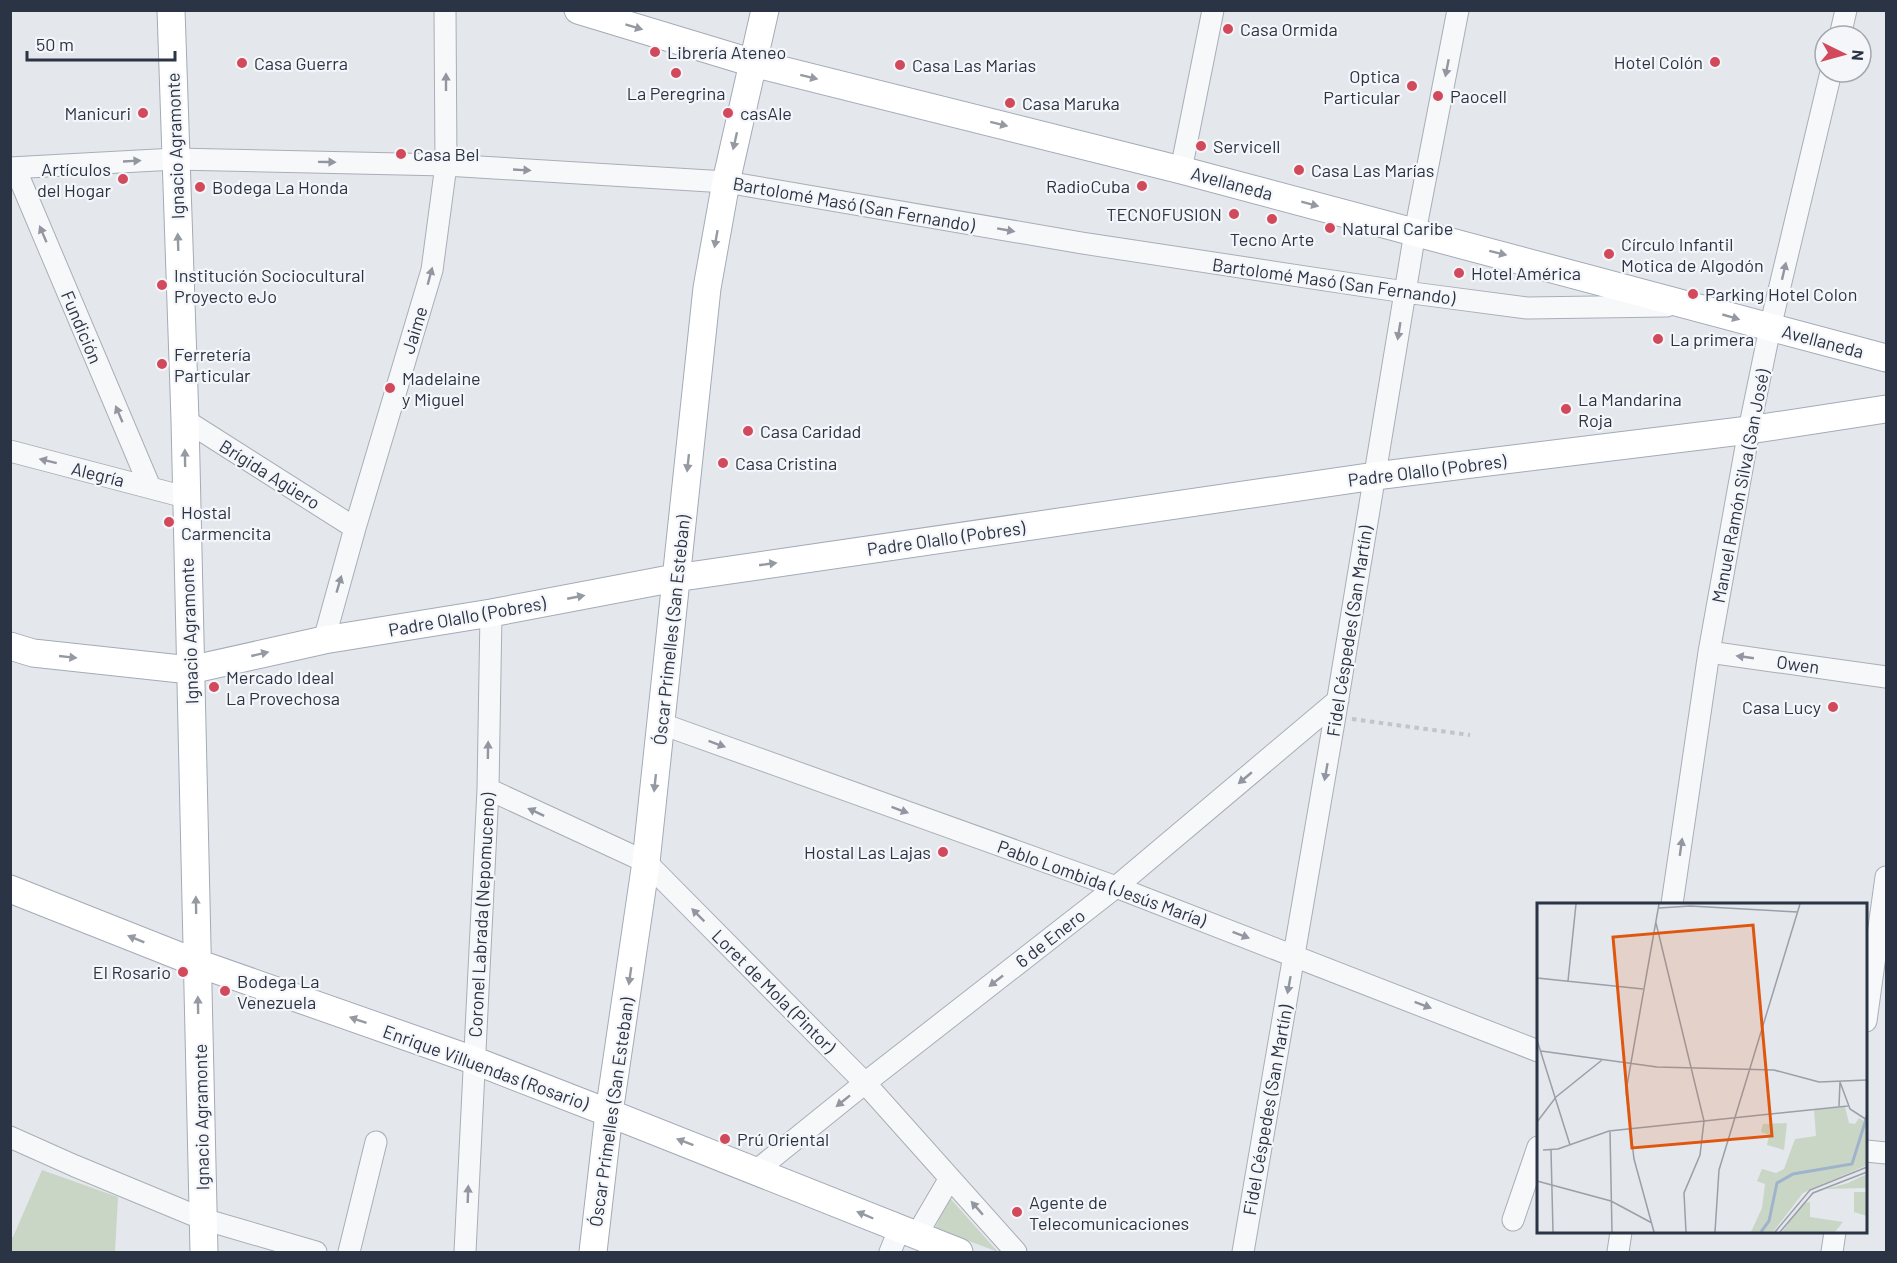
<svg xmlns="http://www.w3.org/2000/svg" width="1897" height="1263" viewBox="0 0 1897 1263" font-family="Barlow,sans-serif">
  <rect width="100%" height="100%" fill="#e4e7ec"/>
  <path fill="#c9d6c5" d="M 42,1170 L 118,1197 L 115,1252 L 11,1252 L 11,1237 L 13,1237 Z
    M 949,1197 L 998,1252 L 935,1228 Z"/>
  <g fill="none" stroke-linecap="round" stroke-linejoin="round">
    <defs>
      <path id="minor" d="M 1840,36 L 1846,10
        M 10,168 L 175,159 L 446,165 L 726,182 L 1082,243 L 1405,292 L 1527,308 L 1667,306
        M 15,168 L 150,487
        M 1181,170 L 1213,10
        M 185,420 L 355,528
        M 10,451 L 185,497
        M 324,640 L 355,528 L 432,270 L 446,165 L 445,10
        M 1709,652 L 1886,677
        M 662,724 L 1116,887 L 1538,1051
        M 488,789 L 646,862 L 865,1083 L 1016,1252
        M 1672,904 L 1709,652 L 1749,430 L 1770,328 L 1831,72
        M 1866,1021 L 1886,877
        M 10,1137 L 75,1166 L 203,1219 L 316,1252
        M 1866,1151 L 1886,1153
        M 757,1170 L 865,1083 L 1116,887 L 1338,700
        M 1513,1220 L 1538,1147
        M 916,1236 L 950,1178
        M 349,1252 L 376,1142
        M 465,1252 L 488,789 L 491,613
        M 890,1252 L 899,1230
        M 1243,1252 L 1335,716 L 1415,232 L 1458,10
        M 1618,1252 L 1621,1232
        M 1832,1252 L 1835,1232"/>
      <path id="major" d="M 171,10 L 185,420 L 204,1252
        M 578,10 L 753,63 L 1181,170 L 1886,358
        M 10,646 L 33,653 L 190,670 L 324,640 L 491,613 L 675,578 L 1375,476 L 1749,430 L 1886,409
        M 10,889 L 197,963 L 473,1060 L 609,1113 L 959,1252
        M 593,1252 L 609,1113 L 646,862 L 707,288 L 726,182 L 765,10"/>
    </defs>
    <use href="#minor" stroke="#a9aeb7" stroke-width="23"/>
    <use href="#major" stroke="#a3abb8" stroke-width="29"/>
    <path stroke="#c2c5cb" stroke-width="4" stroke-dasharray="4.5 4.5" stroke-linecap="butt" d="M 1352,719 L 1470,735"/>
    <use href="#minor" stroke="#f7f8fa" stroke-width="21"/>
    <use href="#major" stroke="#fff" stroke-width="27"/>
  </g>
  <defs><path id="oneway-solid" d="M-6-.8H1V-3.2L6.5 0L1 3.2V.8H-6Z" transform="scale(1.5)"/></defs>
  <g fill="#959aa2">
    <use href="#oneway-solid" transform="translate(634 27) rotate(17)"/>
    <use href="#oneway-solid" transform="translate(809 77) rotate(14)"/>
    <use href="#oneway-solid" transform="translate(999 124) rotate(14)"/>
    <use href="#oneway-solid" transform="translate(735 141) rotate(103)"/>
    <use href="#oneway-solid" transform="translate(1310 204) rotate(15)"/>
    <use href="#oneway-solid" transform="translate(716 239) rotate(100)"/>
    <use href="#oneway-solid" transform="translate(178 242) rotate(-92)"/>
    <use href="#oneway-solid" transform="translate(1498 253) rotate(14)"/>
    <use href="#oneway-solid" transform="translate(1731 317) rotate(16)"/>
    <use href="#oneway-solid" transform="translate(185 458) rotate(-91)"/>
    <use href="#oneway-solid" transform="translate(688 463) rotate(96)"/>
    <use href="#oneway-solid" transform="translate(768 564) rotate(-8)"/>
    <use href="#oneway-solid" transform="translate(576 597) rotate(-11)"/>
    <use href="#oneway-solid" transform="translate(260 654) rotate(-13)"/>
    <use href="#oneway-solid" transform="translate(68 657) rotate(6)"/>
    <use href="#oneway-solid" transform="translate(655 783) rotate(96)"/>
    <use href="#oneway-solid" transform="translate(196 905) rotate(-91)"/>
    <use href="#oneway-solid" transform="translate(136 939) rotate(-158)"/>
    <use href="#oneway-solid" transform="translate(630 976) rotate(98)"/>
    <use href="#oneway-solid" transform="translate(198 1005) rotate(-91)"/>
    <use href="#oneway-solid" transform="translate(358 1020) rotate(-161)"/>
    <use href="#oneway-solid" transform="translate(685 1142) rotate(-159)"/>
    <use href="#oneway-solid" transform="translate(865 1215) rotate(-157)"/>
  </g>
  <g fill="#9196a0">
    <use href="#oneway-solid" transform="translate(1447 68) rotate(101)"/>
    <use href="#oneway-solid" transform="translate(446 82) rotate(-90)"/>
    <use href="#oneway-solid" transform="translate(132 161) rotate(-3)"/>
    <use href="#oneway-solid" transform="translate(327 162) rotate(1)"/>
    <use href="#oneway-solid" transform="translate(522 170) rotate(3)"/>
    <use href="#oneway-solid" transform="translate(1006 230) rotate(10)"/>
    <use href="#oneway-solid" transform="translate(43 234) rotate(-113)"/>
    <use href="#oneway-solid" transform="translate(1784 271) rotate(-77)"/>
    <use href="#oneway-solid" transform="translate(430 276) rotate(-75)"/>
    <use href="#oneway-solid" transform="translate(1399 331) rotate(99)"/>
    <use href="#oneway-solid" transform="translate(119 414) rotate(-113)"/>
    <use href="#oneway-solid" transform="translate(48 461) rotate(-166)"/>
    <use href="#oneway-solid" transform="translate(339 584) rotate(-74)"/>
    <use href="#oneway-solid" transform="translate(1745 657) rotate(-172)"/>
    <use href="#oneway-solid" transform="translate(717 744) rotate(20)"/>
    <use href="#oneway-solid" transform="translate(488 750) rotate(-89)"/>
    <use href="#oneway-solid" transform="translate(1326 772) rotate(100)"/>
    <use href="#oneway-solid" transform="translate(1245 778) rotate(140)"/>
    <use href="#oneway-solid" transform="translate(900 810) rotate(20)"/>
    <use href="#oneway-solid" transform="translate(536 812) rotate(-155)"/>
    <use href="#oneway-solid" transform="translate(1681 847) rotate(-82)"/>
    <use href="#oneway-solid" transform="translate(698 915) rotate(-135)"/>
    <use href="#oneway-solid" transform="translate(1241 935) rotate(21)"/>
    <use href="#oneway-solid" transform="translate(996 981) rotate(142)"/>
    <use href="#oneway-solid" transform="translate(1289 985) rotate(100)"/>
    <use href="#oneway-solid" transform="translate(1423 1005) rotate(21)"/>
    <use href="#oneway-solid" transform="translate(843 1101) rotate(141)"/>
    <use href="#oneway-solid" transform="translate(468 1194) rotate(-88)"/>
    <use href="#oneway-solid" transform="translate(977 1208) rotate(-131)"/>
  </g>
  <g fill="#d1495b" stroke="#f4f6f9" stroke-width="2">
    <circle cx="1228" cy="29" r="6"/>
    <circle cx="655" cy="52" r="6"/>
    <circle cx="1715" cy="62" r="6"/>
    <circle cx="242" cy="63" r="6"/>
    <circle cx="900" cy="65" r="6"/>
    <circle cx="676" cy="73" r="6"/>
    <circle cx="1412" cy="86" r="6"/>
    <circle cx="1438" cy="96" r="6"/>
    <circle cx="1010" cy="103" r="6"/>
    <circle cx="143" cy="113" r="6"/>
    <circle cx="728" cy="113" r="6"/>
    <circle cx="1201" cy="146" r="6"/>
    <circle cx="401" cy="154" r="6"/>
    <circle cx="1299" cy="170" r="6"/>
    <circle cx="123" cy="179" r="6"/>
    <circle cx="1142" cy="186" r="6"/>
    <circle cx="200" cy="187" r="6"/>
    <circle cx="1234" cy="214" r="6"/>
    <circle cx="1272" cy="219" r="6"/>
    <circle cx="1330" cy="228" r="6"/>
    <circle cx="1609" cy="254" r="6"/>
    <circle cx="1459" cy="273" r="6"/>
    <circle cx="162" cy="285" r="6"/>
    <circle cx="1693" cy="294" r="6"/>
    <circle cx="1658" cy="339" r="6"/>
    <circle cx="162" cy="364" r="6"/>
    <circle cx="390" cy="388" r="6"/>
    <circle cx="1566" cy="409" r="6"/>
    <circle cx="748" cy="431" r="6"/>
    <circle cx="723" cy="463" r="6"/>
    <circle cx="169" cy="522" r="6"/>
    <circle cx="214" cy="687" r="6"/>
    <circle cx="1833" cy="707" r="6"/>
    <circle cx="943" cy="852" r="6"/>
    <circle cx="183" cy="972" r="6"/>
    <circle cx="225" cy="991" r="6"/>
    <circle cx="725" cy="1139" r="6"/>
    <circle cx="1017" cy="1212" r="6"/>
  </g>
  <g text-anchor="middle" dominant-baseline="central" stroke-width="4.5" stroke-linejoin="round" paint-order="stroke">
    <g font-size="18" fill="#2b3445" stroke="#f4f6f9" text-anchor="start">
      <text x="1240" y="29">Casa Ormida</text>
      <text x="667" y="52">Librería Ateneo</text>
      <text x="1703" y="62" text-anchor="end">Hotel Colón</text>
      <text x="254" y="63">Casa Guerra</text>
      <text x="912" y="65">Casa Las Marias</text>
      <text x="1400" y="76" text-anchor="end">Optica<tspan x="1400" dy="21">Particular</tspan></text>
      <text x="676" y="93" text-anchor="middle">La Peregrina</text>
      <text x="1450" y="96">Paocell</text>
      <text x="1022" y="103">Casa Maruka</text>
      <text x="131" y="113" text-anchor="end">Manicuri</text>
      <text x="740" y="113">casAle</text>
      <text x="1213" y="146">Servicell</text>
      <text x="413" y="154">Casa Bel</text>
      <text x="111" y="169" text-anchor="end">Artículos<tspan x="111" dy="21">del Hogar</tspan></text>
      <text x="1311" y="170">Casa Las Marías</text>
      <text x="1130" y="186" text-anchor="end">RadioCuba</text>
      <text x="212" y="187">Bodega La Honda</text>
      <text x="1222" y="214" text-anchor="end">TECNOFUSION</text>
      <text x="1342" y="228">Natural Caribe</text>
      <text x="1272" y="239" text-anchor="middle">Tecno Arte</text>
      <text x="1621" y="244">Círculo Infantil<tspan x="1621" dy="21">Motica de Algodón</tspan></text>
      <text x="1471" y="273">Hotel América</text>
      <text x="174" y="275">Institución Sociocultural<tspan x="174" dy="21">Proyecto eJo</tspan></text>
      <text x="1705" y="294">Parking Hotel Colon</text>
      <text x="1670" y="339">La primera</text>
      <text x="174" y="354">Ferretería<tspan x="174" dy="21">Particular</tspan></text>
      <text x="402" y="378">Madelaine<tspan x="402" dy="21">y Miguel</tspan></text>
      <text x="1578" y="399">La Mandarina<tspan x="1578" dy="21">Roja</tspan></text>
      <text x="760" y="431">Casa Caridad</text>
      <text x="735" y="463">Casa Cristina</text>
      <text x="181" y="512">Hostal<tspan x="181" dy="21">Carmencita</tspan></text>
      <text x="226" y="677">Mercado Ideal<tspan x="226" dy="21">La Provechosa</tspan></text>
      <text x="1821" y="707" text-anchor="end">Casa Lucy</text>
      <text x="931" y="852" text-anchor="end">Hostal Las Lajas</text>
      <text x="171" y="972" text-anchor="end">El Rosario</text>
      <text x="237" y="981">Bodega La<tspan x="237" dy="21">Venezuela</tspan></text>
      <text x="737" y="1139">Prú Oriental</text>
      <text x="1029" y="1202">Agente de<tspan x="1029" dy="21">Telecomunicaciones</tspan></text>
    </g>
    <g font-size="18" fill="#2b3445" stroke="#f4f6f9">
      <text transform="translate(175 146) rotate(-92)">Ignacio Agramonte</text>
      <text transform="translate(1232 183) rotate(15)">Avellaneda</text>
      <text transform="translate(854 204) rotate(10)">Bartolomé Masó (San Fernando)</text>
      <text transform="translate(1334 281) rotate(8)">Bartolomé Masó (San Fernando)</text>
      <text transform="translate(82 327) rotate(67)">Fundición</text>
      <text transform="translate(414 330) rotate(-73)">Jaime</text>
      <text transform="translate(1823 341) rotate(15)">Avellaneda</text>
      <text transform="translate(1427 470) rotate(-7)">Padre Olallo (Pobres)</text>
      <text transform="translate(98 474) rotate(14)">Alegría</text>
      <text transform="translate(270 474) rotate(32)">Brígida Agüero</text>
      <text transform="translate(1740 486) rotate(-79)">Manuel Ramón Silva (San José)</text>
      <text transform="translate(946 538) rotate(-8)">Padre Olallo (Pobres)</text>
      <text transform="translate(467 616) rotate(-10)">Padre Olallo (Pobres)</text>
      <text transform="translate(671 630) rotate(-84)">Óscar Primelles (San Esteban)</text>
      <text transform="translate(189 631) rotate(-92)">Ignacio Agramonte</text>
      <text transform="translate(1349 631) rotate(-81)">Fidel Céspedes (San Martín)</text>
      <text transform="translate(1798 664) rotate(8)">Owen</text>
      <text transform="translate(1102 883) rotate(20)">Pablo Lombida (Jesús María)</text>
      <text transform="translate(481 915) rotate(-87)">Coronel Labrada (Nepomuceno)</text>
      <text transform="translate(1050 938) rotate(-38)">6 de Enero</text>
      <text transform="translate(774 991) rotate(45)">Loret de Mola (Pintor)</text>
      <text transform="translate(486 1067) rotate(20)">Enrique Villuendas (Rosario)</text>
      <text transform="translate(1267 1110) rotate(-80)">Fidel Céspedes (San Martín)</text>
      <text transform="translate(611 1112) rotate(-82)">Óscar Primelles (San Esteban)</text>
      <text transform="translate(201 1117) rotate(-91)">Ignacio Agramonte</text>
    </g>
  </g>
  <g transform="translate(1537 903)">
    <rect width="330" height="330" fill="#e4e7ec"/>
    <path d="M 308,204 L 312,220 L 318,221 L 322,215 L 330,220 L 330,262 L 266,290 L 236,329 L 214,329 L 225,305 L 228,281 L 220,278 L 225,266 L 239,270 L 247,266 L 258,236 L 279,233 L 277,207 ZM 250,220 L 247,247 L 230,242 L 232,232 L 224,229 L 226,221 ZM 330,271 L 330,285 L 289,286 L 311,280 ZM 317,289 L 330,289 L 330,313 L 317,309 ZM 273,299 L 273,314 L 306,319 L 298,329 L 245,329 L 267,300 Z" fill="#c9d6c5"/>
    <path fill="none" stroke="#9fb4cc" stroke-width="3" d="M 224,329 L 232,318 L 240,280 L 256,271 L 315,261 L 330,213"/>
    <path fill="none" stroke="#9a9fa9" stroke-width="1.5" d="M 122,5 L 153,3 L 261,9M 119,20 L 167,218 L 163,252 L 147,290 L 149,329M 0,75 L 106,86M 31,78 L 39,1M 0,137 L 33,242M 4,148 L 120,164 L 237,167 L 282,179 L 330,177M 303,179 L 313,206 L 330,217M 302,203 L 303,179M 0,219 L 19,194 L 65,157M 73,229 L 75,329M 6,247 L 21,246 L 72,228 L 311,203M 14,247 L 16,329M 0,278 L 74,298 L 115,320M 117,329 L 97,256 L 89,188 L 122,1M 178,329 L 182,267 L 263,1M 238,329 L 273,287 L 330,264M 243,329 L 276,290 L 330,269"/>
    <path fill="#df570f" fill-opacity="0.15" stroke="#df570f" stroke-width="3" d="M 216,22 L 235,233 L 95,245 L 76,34 Z"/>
    <rect width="330" height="330" fill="none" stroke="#2b3445" stroke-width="3"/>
  </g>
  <rect width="1897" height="1263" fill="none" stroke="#2b3445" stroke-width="24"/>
  <g transform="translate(1843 54) rotate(95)"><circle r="28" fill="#f4f6f9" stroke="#a4a8b1" stroke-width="1.5"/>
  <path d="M0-4.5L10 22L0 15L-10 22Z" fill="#d1495b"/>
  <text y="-9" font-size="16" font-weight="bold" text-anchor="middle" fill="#2b3445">N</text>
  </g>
  <path d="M27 51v9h148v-9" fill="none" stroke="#2b3445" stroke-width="3"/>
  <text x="36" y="51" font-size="18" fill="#2b3445" stroke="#f4f6f9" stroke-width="4.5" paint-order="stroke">50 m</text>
</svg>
